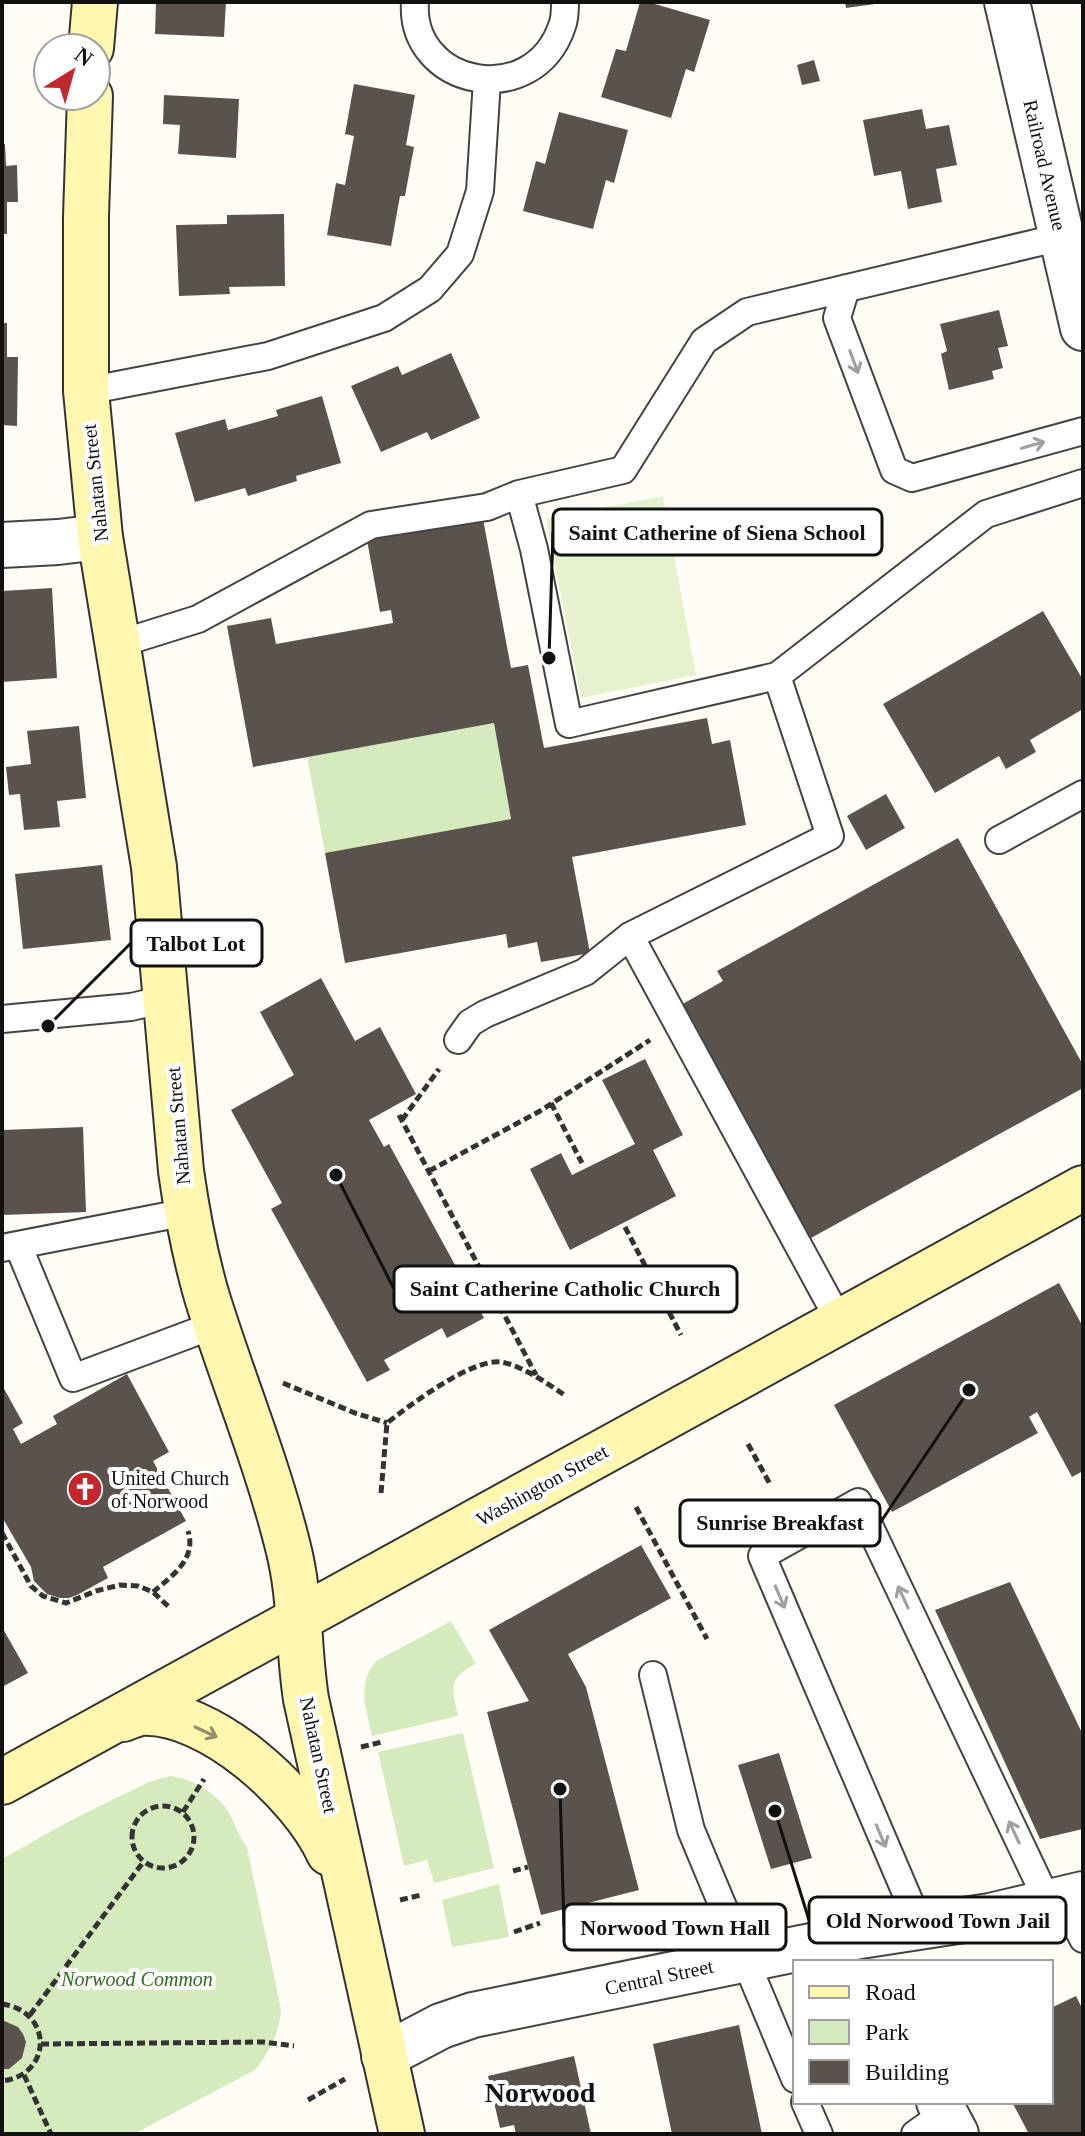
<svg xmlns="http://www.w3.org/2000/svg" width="1085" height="2136" viewBox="0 0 1085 2136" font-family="Georgia,serif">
  <rect width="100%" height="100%" fill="#fffdf5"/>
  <path fill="#d5ebbd" d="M 494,723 L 511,819 L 325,853 L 307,757 Z
    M 451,1621 L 476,1664 C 447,1678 452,1688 458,1716 L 372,1736 C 366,1707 356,1686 376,1661 Z
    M 463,1733 L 494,1868 L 434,1883 L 427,1860 L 404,1866 L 378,1752 Z
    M 171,1776 C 193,1779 217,1793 229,1813 C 236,1825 238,1836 247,1847 L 281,2009 C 280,2032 269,2053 255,2070 L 134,2134 L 2,2134 L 2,1859 L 73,1819 L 151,1781 Z
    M 499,1884 L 509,1937 L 452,1947 L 442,1900 Z"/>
  <path fill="#e6f2cf" d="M 663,496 L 696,675 L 581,698 L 546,519 Z"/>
  <path fill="#5a524d" d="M 156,2 L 226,2 L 224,37 L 155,34 Z
    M 640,2 L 648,2 L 710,20 L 694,72 L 686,69 L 671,118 L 601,97 L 616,49 L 626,51 Z
    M 845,2 L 875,2 L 875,4 L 846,8 Z
    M 814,60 L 820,81 L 802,85 L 797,65 Z
    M 354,84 L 415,95 L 406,145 L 414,147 L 405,196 L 400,196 L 391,246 L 327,235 L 336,183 L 345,185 L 354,136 L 345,134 Z
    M 164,95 L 239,99 L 236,158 L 178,154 L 180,125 L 163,124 Z
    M 922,109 L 926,129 L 949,125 L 957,165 L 936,169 L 942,202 L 908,209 L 901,171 L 874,176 L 863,120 Z
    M 559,112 L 628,130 L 614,183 L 606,180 L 593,229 L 523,211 L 536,161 L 545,164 Z
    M 2,144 L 5,144 L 6,166 L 17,165 L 18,202 L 7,202 L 7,234 L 2,234 Z
    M 284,214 L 285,286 L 229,287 L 230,294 L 179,296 L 176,225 L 227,224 L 227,215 Z
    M 999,310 L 1008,346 L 998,348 L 1003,368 L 992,371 L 994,379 L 949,390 L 941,354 L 947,351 L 940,324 Z
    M 2,323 L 7,323 L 7,357 L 18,357 L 17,426 L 2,425 Z
    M 451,353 L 480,418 L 431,440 L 427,432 L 381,452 L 351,386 L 398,366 L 402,375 Z
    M 322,396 L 341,463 L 296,476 L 297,481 L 248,496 L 245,488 L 195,502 L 175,433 L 225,419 L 228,430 L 278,416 L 276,410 Z
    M 483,519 L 511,668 L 528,665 L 544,748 L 707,718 L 712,744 L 730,740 L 746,825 L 572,857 L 590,953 L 541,962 L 537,942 L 508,948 L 506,934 L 345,963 L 325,853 L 511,819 L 494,723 L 253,767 L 227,626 L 271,618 L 276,644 L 393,623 L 391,610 L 380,612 L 367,540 Z
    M 52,588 L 57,678 L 2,682 L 2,591 Z
    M 1043,611 L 1083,680 L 1083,709 L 1030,740 L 1036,752 L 1006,769 L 999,756 L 935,793 L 883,704 Z
    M 79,726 L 86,798 L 57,801 L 60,827 L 24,830 L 20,794 L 9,795 L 6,767 L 31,764 L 27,731 Z
    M 886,794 L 905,828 L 866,850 L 847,816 Z
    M 958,838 L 1083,1065 L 1083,1088 L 811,1238 L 681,1005 L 723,981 L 717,971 Z
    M 102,865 L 111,940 L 23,949 L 15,874 Z
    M 321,978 L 355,1041 L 380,1027 L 416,1094 L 369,1120 L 384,1147 L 389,1144 L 484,1318 L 447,1338 L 442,1328 L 384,1360 L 390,1370 L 367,1382 L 271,1209 L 282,1203 L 231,1110 L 294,1075 L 260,1012 Z
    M 645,1059 L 683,1135 L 653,1150 L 676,1196 L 570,1250 L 530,1169 L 561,1153 L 572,1175 L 635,1144 L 602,1080 Z
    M 83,1127 L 86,1212 L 2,1215 L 2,1130 Z
    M 1059,1283 L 1083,1327 L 1083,1471 L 1072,1477 L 1037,1412 L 1029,1417 L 1038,1433 L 892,1512 L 834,1405 Z
    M 127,1374 L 169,1452 L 153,1461 L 186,1521 L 103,1567 L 108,1578 L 77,1595 L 69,1598 L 60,1598 L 47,1594 L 34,1581 L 31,1567 L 2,1517 L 2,1385 L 23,1423 L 13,1429 L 21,1444 L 57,1424 L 53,1416 Z
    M 641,1545 L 671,1598 L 568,1654 L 586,1687 L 639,1890 L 541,1915 L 487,1712 L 529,1701 L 489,1630 Z
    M 1010,1582 L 1083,1735 L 1083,1829 L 1040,1839 L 935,1610 Z
    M 2,1627 L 28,1673 L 2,1687 Z
    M 779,1753 L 812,1858 L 771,1869 L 738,1765 Z
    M 1076,1996 L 1083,2010 L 1083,2134 L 1029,2134 L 1012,2102 L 1051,2102 L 1051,2008 Z
    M 2,2020 L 18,2027 L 23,2034 L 26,2042 L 22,2058 L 9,2069 L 2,2069 Z
    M 739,2025 L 762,2134 L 672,2134 L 653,2044 Z
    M 574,2056 L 591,2134 L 516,2134 L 514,2125 L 500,2128 L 488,2076 Z"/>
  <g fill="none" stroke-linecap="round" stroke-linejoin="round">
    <defs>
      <path id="lane" d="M 415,2 C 409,86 533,112 562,26 C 565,19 565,10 565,2
        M 1061,237 L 747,312 L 704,341 L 623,470 L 519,494 L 534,549 L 569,724 L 777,676 L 986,514 L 1083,483
        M 846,288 L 837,318 L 894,470 L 912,478 L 1083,431
        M 86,391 L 268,356 L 384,318 L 430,289 L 460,254 L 480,191 L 487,80
        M 118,644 L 198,619 L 371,525 L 487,507 L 519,494
        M 777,676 L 830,836 L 630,936 L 840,1322
        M 999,840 L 1083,794
        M 2,1019 L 131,1007 L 166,999
        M 458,1040 L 470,1023 L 485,1014 L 585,972 L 630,936
        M 18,1245 L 73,1378 L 217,1324
        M 2,1248 L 187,1212
        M 653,1675 L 691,1830 L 795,2079
        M 1063,1899 L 1083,1939
        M 920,1926 L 762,1556 L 858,1502 L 1048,1902
        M 805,2102 L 819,2134
        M 915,2134 L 945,2113"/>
      <path id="street" d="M 1007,2 L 1083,328
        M 2,545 L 58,542 L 100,537
        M 384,2056 L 441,2026 L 473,2015 L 860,1936 L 990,1916 L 1083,1894
        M 939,2102 L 956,2134"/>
      <path id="secondary" d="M 91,48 L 95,2
        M 90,96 L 86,216 L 86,391 L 100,537 L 154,867 L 181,1171 C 187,1213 195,1256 207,1297 C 233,1381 267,1462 288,1547 C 301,1597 298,1648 306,1699 L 402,2134
        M 123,1719 C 128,1717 135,1714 141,1713 C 210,1709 302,1794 329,1853
        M 2,1782 L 1083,1188"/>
    </defs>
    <use href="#lane" stroke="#444" stroke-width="30"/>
    <use href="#street" stroke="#444" stroke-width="48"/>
    <use href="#secondary" stroke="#333" stroke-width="48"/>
    <path stroke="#333" stroke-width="5" stroke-dasharray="8 4" stroke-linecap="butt" d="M 551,1103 L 582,1163
      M 399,1115 L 536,1375
      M 402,1120 L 439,1069
      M 429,1171 L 540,1111 L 650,1040
      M 625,1227 L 681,1335
      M 283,1383 L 355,1413 L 387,1423
      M 748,1444 L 771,1486
      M 381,1493 L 387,1423 C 410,1405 471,1359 500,1362 C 522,1365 548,1384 566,1396
      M 636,1507 L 707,1639
      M 2,1533 L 31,1586 L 43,1596 L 66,1603 L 96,1591 L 120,1585 L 138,1586 L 153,1592 L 170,1608
      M 153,1592 C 172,1576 197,1559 188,1531
      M 361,1747 L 382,1742
      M132 1837a31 31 0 1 1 62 0a31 31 0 1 1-62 0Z
      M 183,1812 L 204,1779
      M 513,1871 L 528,1867
      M 400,1900 L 421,1895
      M 514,1932 L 540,1923
      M 2,2004 C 53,2011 53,2075 2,2081
      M 30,2015 L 144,1861
      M 41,2044 L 263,2042 L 294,2046
      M 24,2075 L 51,2134
      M 308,2100 L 345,2079"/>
    <use href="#lane" stroke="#fff" stroke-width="26"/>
    <use href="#street" stroke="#fff" stroke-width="44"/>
    <use href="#secondary" stroke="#fff6b0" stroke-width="44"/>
  </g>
  <defs><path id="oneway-shaft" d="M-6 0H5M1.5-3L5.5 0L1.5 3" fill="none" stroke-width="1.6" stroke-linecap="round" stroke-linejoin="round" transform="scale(2)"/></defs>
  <g stroke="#a0a0a0">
    <use href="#oneway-shaft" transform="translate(854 362) rotate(70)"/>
    <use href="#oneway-shaft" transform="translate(1033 445) rotate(-16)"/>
    <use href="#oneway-shaft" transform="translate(780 1597) rotate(67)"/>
    <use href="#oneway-shaft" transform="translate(903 1597) rotate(-115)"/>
    <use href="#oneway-shaft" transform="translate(1014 1832) rotate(-115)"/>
    <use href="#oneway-shaft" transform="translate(881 1836) rotate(67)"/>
  </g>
  <use stroke="#948f68" href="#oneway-shaft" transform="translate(206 1732) rotate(25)"/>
  <defs>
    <symbol id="church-disc" viewBox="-11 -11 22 22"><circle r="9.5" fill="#c4262e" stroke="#fff"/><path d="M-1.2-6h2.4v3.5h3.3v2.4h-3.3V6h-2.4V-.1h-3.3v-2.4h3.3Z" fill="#fff"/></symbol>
  </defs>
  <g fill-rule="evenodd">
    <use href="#church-disc" x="65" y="1469" width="40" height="40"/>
  </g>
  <g text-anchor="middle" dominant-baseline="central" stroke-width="8" stroke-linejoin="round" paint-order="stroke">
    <g font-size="20" fill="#111" stroke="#fff">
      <text transform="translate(1045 165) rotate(77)">Railroad Avenue</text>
      <text transform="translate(95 483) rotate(-96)">Nahatan Street</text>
      <text transform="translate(178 1126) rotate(-95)">Nahatan Street</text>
      <text transform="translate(542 1485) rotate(-29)">Washington Street</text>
      <text transform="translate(319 1755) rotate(78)">Nahatan Street</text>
      <text transform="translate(659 1977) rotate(-12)">Central Street</text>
    </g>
    <g font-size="20" fill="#111" stroke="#fff" text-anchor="start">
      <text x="111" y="1478">United Church<tspan x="111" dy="23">of Norwood</tspan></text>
    </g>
    <g font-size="20" font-style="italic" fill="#2f6b1f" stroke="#fff">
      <text x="137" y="1979">Norwood Common</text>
    </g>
    <g font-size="28" font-weight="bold" fill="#111" stroke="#fff">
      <text x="540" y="2092">Norwood</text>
    </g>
  </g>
  <path fill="none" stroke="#111" stroke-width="3" d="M549 658L553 532M48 1026L131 943M336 1175L394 1289M969 1390L880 1523M775 1811L809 1920M560 1789L564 1927"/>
  <g fill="#111" stroke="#fff" stroke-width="3">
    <circle cx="549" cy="658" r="8"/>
    <circle cx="48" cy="1026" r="8"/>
    <circle cx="336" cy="1175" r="8"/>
    <circle cx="969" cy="1390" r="8"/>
    <circle cx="775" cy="1811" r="8"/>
    <circle cx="560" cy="1789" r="8"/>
  </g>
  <g fill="#fff" stroke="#111" stroke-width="3">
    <rect x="553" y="509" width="329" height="46" rx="8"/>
    <rect x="131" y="920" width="131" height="46" rx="8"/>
    <rect x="394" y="1266" width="343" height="46" rx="8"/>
    <rect x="680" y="1500" width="200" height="46" rx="8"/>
    <rect x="809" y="1897" width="257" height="46" rx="8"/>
    <rect x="564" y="1904" width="222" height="46" rx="8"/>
  </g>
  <g font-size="22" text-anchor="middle" font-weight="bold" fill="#111">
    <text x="717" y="540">Saint Catherine of Siena School</text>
    <text x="196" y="951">Talbot Lot</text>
    <text x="565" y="1296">Saint Catherine Catholic Church</text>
    <text x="780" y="1530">Sunrise Breakfast</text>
    <text x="938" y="1928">Old Norwood Town Jail</text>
    <text x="675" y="1935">Norwood Town Hall</text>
  </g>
  <rect width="1085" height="2136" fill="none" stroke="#111111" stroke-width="8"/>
  <rect x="793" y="1960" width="260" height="144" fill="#ffffff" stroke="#a0a0a0" stroke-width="2"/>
  <rect x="809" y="1986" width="40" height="12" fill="#fff6b0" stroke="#a0a0a0" stroke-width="2"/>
  <text x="865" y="2000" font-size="24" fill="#111111">Road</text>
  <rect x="809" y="2020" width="40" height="24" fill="#d5ebbd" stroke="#a0a0a0" stroke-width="2"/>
  <text x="865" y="2040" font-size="24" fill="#111111">Park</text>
  <rect x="809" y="2060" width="40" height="24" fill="#5a524d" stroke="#a0a0a0" stroke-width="2"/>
  <text x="865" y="2080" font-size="24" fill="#111111">Building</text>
  <g transform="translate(72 72) rotate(37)"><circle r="38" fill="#ffffff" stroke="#a0a0a0" stroke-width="2"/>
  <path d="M0-6L14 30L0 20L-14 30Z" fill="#c4262e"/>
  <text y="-12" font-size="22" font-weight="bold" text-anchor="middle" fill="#111111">N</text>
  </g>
</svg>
